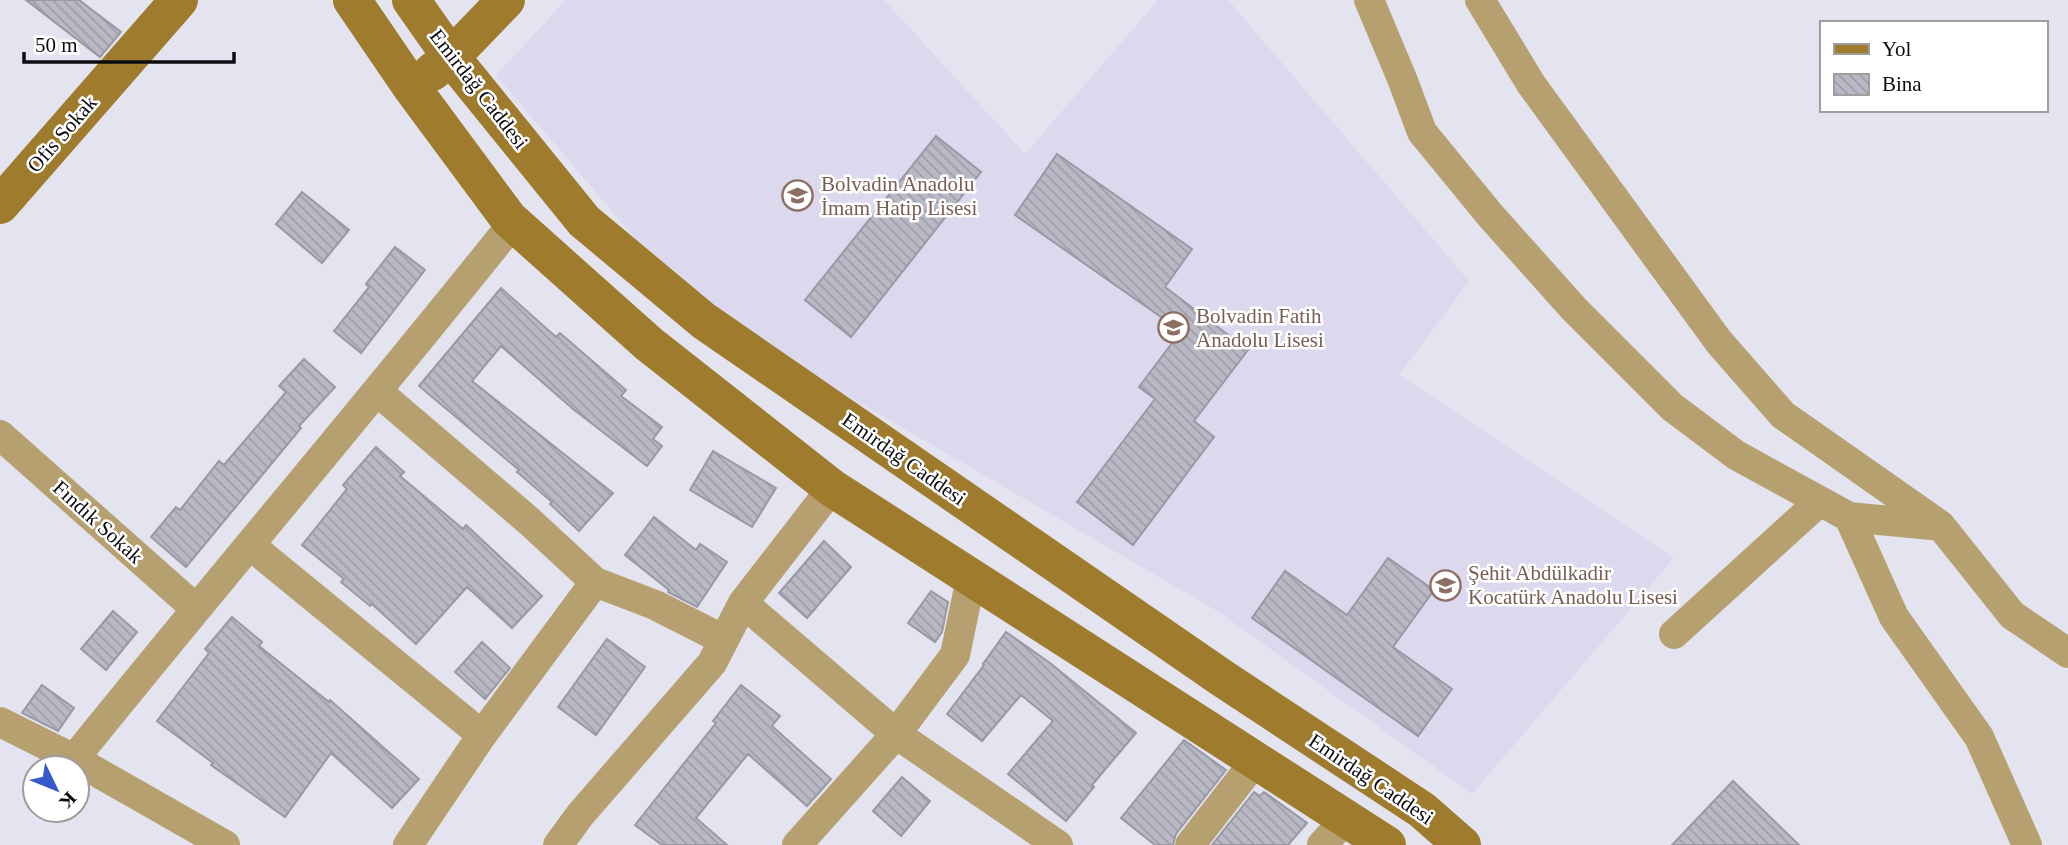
<svg xmlns="http://www.w3.org/2000/svg" width="2068" height="845" viewBox="0 0 2068 845" font-family="Georgia,serif">
  <defs>
    <pattern id="building-back-hatch" width="6" height="6" patternUnits="userSpaceOnUse" patternTransform="scale(1.75)"><rect width="6" height="6" fill="#b8b9c5"/><path d="M-1 5l2 2M0 0l6 6M5-1l2 2" fill="none" stroke="#9d9ea8"/></pattern>
  </defs>
  <rect width="100%" height="100%" fill="#e3e4f0"/>
  <path fill="#dcd8ee" d="M 566,0 L 884,0 L 1025,154 L 1158,0 L 1228,0 L 1469,281 L 1399,375 L 1674,558 L 1472,794 L 1219,612 L 764,347 L 634,237 L 496,75 Z"/>
  <path fill="url(#building-back-hatch)" stroke="#9899a4" stroke-width="2" d="M 26,0 L 79,0 L 121,32 L 100,57 Z
    M 936,136 L 981,172 L 851,337 L 805,300 Z
    M 1057,154 L 1192,249 L 1165,287 L 1248,350 L 1194,421 L 1214,437 L 1133,545 L 1077,502 L 1155,399 L 1139,387 L 1181,331 L 1015,215 Z
    M 302,192 L 349,230 L 322,263 L 276,224 Z
    M 395,247 L 425,270 L 361,353 L 334,331 L 369,287 L 366,284 Z
    M 501,288 L 556,337 L 560,333 L 626,390 L 621,396 L 662,427 L 653,439 L 662,446 L 647,466 L 573,409 L 501,346 L 472,381 L 613,493 L 579,531 L 550,504 L 552,502 L 517,472 L 519,470 L 419,386 Z
    M 304,359 L 335,387 L 299,426 L 301,428 L 186,567 L 151,537 L 176,507 L 180,510 L 219,461 L 224,465 L 286,392 L 279,386 Z
    M 376,447 L 404,472 L 400,476 L 463,529 L 466,525 L 542,596 L 512,628 L 467,587 L 416,644 L 372,604 L 370,606 L 341,582 L 344,579 L 302,545 L 347,489 L 343,485 Z
    M 713,451 L 776,488 L 752,527 L 690,490 Z
    M 654,517 L 696,550 L 700,544 L 727,562 L 697,607 L 668,592 L 669,590 L 625,555 Z
    M 824,541 L 851,567 L 807,618 L 779,593 Z
    M 1388,558 L 1434,590 L 1393,647 L 1452,689 L 1418,736 L 1252,618 L 1285,571 L 1347,615 Z
    M 931,591 L 948,602 L 942,632 L 935,642 L 908,623 Z
    M 113,611 L 137,632 L 106,670 L 81,649 Z
    M 232,617 L 262,642 L 259,646 L 329,702 L 330,700 L 419,779 L 392,808 L 331,753 L 285,817 L 211,765 L 213,763 L 157,721 L 209,653 L 205,649 Z
    M 1006,632 L 1050,663 L 1136,733 L 1092,785 L 1094,787 L 1066,821 L 1008,774 L 1053,721 L 1021,695 L 982,741 L 947,714 L 984,665 L 983,664 Z
    M 607,639 L 645,667 L 596,735 L 558,707 Z
    M 482,642 L 510,668 L 485,699 L 455,672 Z
    M 42,685 L 74,708 L 58,731 L 22,713 Z
    M 741,685 L 780,716 L 772,726 L 831,779 L 807,806 L 748,754 L 696,818 L 727,845 L 662,845 L 635,825 L 716,723 L 713,721 Z
    M 1184,740 L 1226,770 L 1176,834 L 1173,845 L 1155,845 L 1121,818 Z
    M 902,777 L 930,801 L 901,836 L 873,811 Z
    M 1733,781 L 1799,845 L 1672,845 Z
    M 1254,792 L 1260,796 L 1264,792 L 1307,823 L 1288,845 L 1212,845 Z"/>
  <g fill="none" stroke-linecap="round" stroke-linejoin="round">
    <path stroke="#b7a070" stroke-width="30" d="M 1369,0 L 1403,81 L 1422,132 L 1490,215 L 1574,309 L 1672,407 L 1736,455 L 1849,517 L 1941,526 L 2012,615 L 2068,653
      M 1480,0 L 1531,84 L 1638,231 L 1719,342 L 1783,415 L 1940,525
      M 378,392 L 529,521 L 595,582 L 655,605 L 724,640
      M 0,435 L 195,608
      M 1849,517 L 1894,617 L 1979,737 L 2027,845
      M 250,545 L 482,735
      M 743,603 L 896,734 L 1058,845
      M 1674,634 L 1819,502
      M 0,722 L 74,759 L 225,845
      M 74,759 C 219,579 369,404 513,223
      M 408,845 L 482,735 L 595,582
      M 558,845 L 580,815 L 712,663 L 743,603 L 832,488
      M 797,845 L 896,734 L 955,655 L 971,578
      M 1190,845 L 1256,760
      M 1322,845 L 1346,819"/>
    <path stroke="#9f7c2d" stroke-width="38" d="M 352,0 L 412,88 L 509,219 L 649,344 L 832,488 L 1387,845
      M 411,0 L 451,57 L 584,221 L 704,321 L 1222,678 L 1422,810 L 1462,845
      M 432,72 L 451,57 L 506,0
      M 0,205 L 179,0"/>
  </g>
  <defs>
    <symbol id="school-ring" viewBox="-11 -11 22 22"><circle r="9.5" fill="#fff" stroke="#8d6e63" stroke-width="1.5"/><path d="M0-5L7-2L0 1L-7-2ZM-4 1L0 2.5L4 1V4Q0 6-4 4Z" fill="#8d6e63"/></symbol>
  </defs>
  <g fill-rule="evenodd">
    <use href="#school-ring" x="780" y="178" width="35" height="35"/>
    <use href="#school-ring" x="1156" y="310" width="35" height="35"/>
    <use href="#school-ring" x="1428" y="568" width="35" height="35"/>
  </g>
  <g text-anchor="middle" dominant-baseline="central" stroke-width="5" stroke-linejoin="round" paint-order="stroke">
    <g font-size="21" fill="#0c0c10" stroke="#fff">
      <text transform="translate(479 89) rotate(52)">Emirdağ Caddesi</text>
      <text transform="translate(62 134) rotate(-49)">Ofis Sokak</text>
      <text transform="translate(904 459) rotate(35)">Emirdağ Caddesi</text>
      <text transform="translate(98 522) rotate(42)">Fındık Sokak</text>
      <text transform="translate(1371 779) rotate(34)">Emirdağ Caddesi</text>
    </g>
    <g font-size="21" fill="#785e54" stroke="#fff" text-anchor="start">
      <text x="821" y="184">Bolvadin Anadolu<tspan x="821" dy="24">İmam Hatip Lisesi</tspan></text>
      <text x="1196" y="316">Bolvadin Fatih<tspan x="1196" dy="24">Anadolu Lisesi</tspan></text>
      <text x="1468" y="573">Şehit Abdülkadir<tspan x="1468" dy="24">Kocatürk Anadolu Lisesi</tspan></text>
    </g>
  </g>
  <rect x="1820" y="21" width="228" height="91" fill="#ffffff" stroke="#9e9e9f" stroke-width="2"/>
  <rect x="1834" y="44" width="35" height="10" fill="#9f7c2d" stroke="#9e9e9f" stroke-width="2"/>
  <text x="1882" y="56" font-size="21" fill="#0c0c10">Yol</text>
  <rect x="1834" y="74" width="35" height="21" fill="url(#building-back-hatch)" stroke="#9e9e9f" stroke-width="2"/>
  <text x="1882" y="91" font-size="21" fill="#0c0c10">Bina</text>
  <g transform="translate(56 789) rotate(133)"><circle r="33" fill="#ffffff" stroke="#9e9e9f" stroke-width="2"/>
  <path d="M0-5L12 26L0 18L-12 26Z" fill="#365aca"/>
  <text y="-10" font-size="19" font-weight="bold" text-anchor="middle" fill="#0c0c10">K</text>
  </g>
  <path d="M24 52v10h210v-10" fill="none" stroke="#0c0c10" stroke-width="3.5"/>
  <text x="35" y="52" font-size="21" fill="#0c0c10" stroke="#ffffff" stroke-width="5" paint-order="stroke">50 m</text>
</svg>
